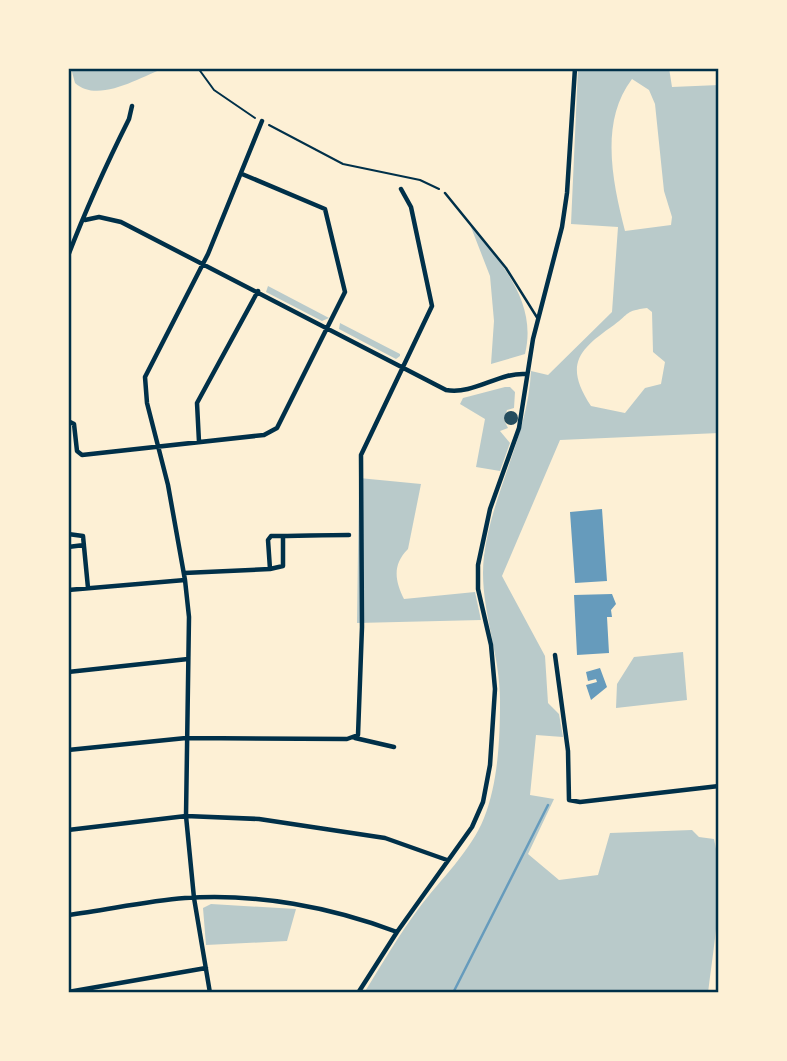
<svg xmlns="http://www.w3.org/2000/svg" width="787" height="1061" viewBox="0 0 787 1061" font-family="Spectral,serif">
  <rect width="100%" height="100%" fill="#fdf0d5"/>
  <path fill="#b9caca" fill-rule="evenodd" d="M 71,68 L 165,68 C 140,77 98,104 75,83 Z
    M 578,68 L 669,68 L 672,87 L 719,85 L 719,433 L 560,440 L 502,576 L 545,656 L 548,703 L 559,714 L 563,737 L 536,735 L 530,795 L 554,799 L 528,854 L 559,880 L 598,875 L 610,833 L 692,830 L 699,837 L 714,839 C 725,885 714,943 708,993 L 364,993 C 382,964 399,935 419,908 C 440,880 471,851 484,818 C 498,783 500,739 500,703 C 501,653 478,605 484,556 C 492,492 528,436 531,371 L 548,375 L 612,312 L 618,227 L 571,224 ZM 632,79 L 649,90 L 655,104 L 664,191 L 672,217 L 671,225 L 625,231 C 613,184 599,122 632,79 ZM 647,308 L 652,312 L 653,352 L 665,362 L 661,384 L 645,388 L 625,413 L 591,406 C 564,365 578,350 614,325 C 630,313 625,311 647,308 Z
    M 469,222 C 499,261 538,301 525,354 L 491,364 L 494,321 L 490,276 Z
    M 268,286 L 329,318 L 322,321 L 266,292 Z
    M 340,323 L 400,354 L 400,356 L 396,359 L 339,329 Z
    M 505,387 L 510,387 L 515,392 L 514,408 L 507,410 L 504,420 L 508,428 L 500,431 L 510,443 L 500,471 L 476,467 L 485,419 L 460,404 L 463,398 Z
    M 359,478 L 421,484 L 408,549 C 392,565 395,581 404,599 L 475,592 L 481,620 L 357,623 Z
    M 683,652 L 687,700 L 616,708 L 617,684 L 634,657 Z
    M 211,904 L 296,909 L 287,941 L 206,945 L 203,908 Z"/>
  <path fill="#669bbc" d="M 602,509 L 607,581 L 575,583 L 570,512 Z
    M 612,594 L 616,604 L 611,610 L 612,617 L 607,617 L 609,653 L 577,655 L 574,595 Z
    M 600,668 L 607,687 L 591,700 L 586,685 L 597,682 L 596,679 L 588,681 L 586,672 Z"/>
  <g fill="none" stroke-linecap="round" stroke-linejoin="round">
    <path stroke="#669bbc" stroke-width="2.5" d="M 453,993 L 548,805"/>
  </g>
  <path fill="#264d5e" d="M504 418a7 7 0 1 1 14 0a7 7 0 1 1-14 0Z"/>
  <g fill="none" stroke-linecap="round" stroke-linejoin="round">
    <path stroke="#003049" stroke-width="2" d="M 198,68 L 214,90 L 255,118
      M 269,125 L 343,164 L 420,180 L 439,189"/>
    <path stroke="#003049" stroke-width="2.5" d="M 445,193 L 506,268 L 538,319"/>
    <path stroke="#003049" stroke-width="4.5" d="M 85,220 L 99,217 L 121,222 L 446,390 C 474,395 499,372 526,374
      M 68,256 C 86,209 106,165 129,119 L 132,106
      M 68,421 L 74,424 L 77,451 L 82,455 L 264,435 L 277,428 L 345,292 L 325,209 L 242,174
      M 199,442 L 197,403 L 258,291
      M 68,534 L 83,536 L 88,588
      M 283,536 L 283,566 L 270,569 L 268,540 L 271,536 C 297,536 323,535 349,535
      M 68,547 L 84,545
      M 184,573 L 270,569
      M 68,590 L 185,580
      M 555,655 L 568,751 L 569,800 L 580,802 L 719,786
      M 68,672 L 188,659
      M 355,738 L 394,747
      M 68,750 L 186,738 L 347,739 L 358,735 L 362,627 L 361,455 L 432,306 L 411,207 L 401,189
      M 68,830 L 186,816 L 259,819 L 385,838 L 447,860
      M 68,915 C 107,910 146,901 185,898 C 257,893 331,907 397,932
      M 68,992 L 206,968
      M 210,993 L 194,898 L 186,816 L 189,617 L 185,580 L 168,485 L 147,403 L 145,377 L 208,254 L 262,121
      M 358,993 L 397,932 L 472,827 L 483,802 L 490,765 L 495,689 L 491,645 L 478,589 L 478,565 L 490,509 L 519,428 L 533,339 L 562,227 L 567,193 L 575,68"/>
  </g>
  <rect width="787" height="1061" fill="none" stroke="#fdf0d5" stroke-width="140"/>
  <rect x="70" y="70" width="647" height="921" fill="none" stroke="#003049" stroke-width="2.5"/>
</svg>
